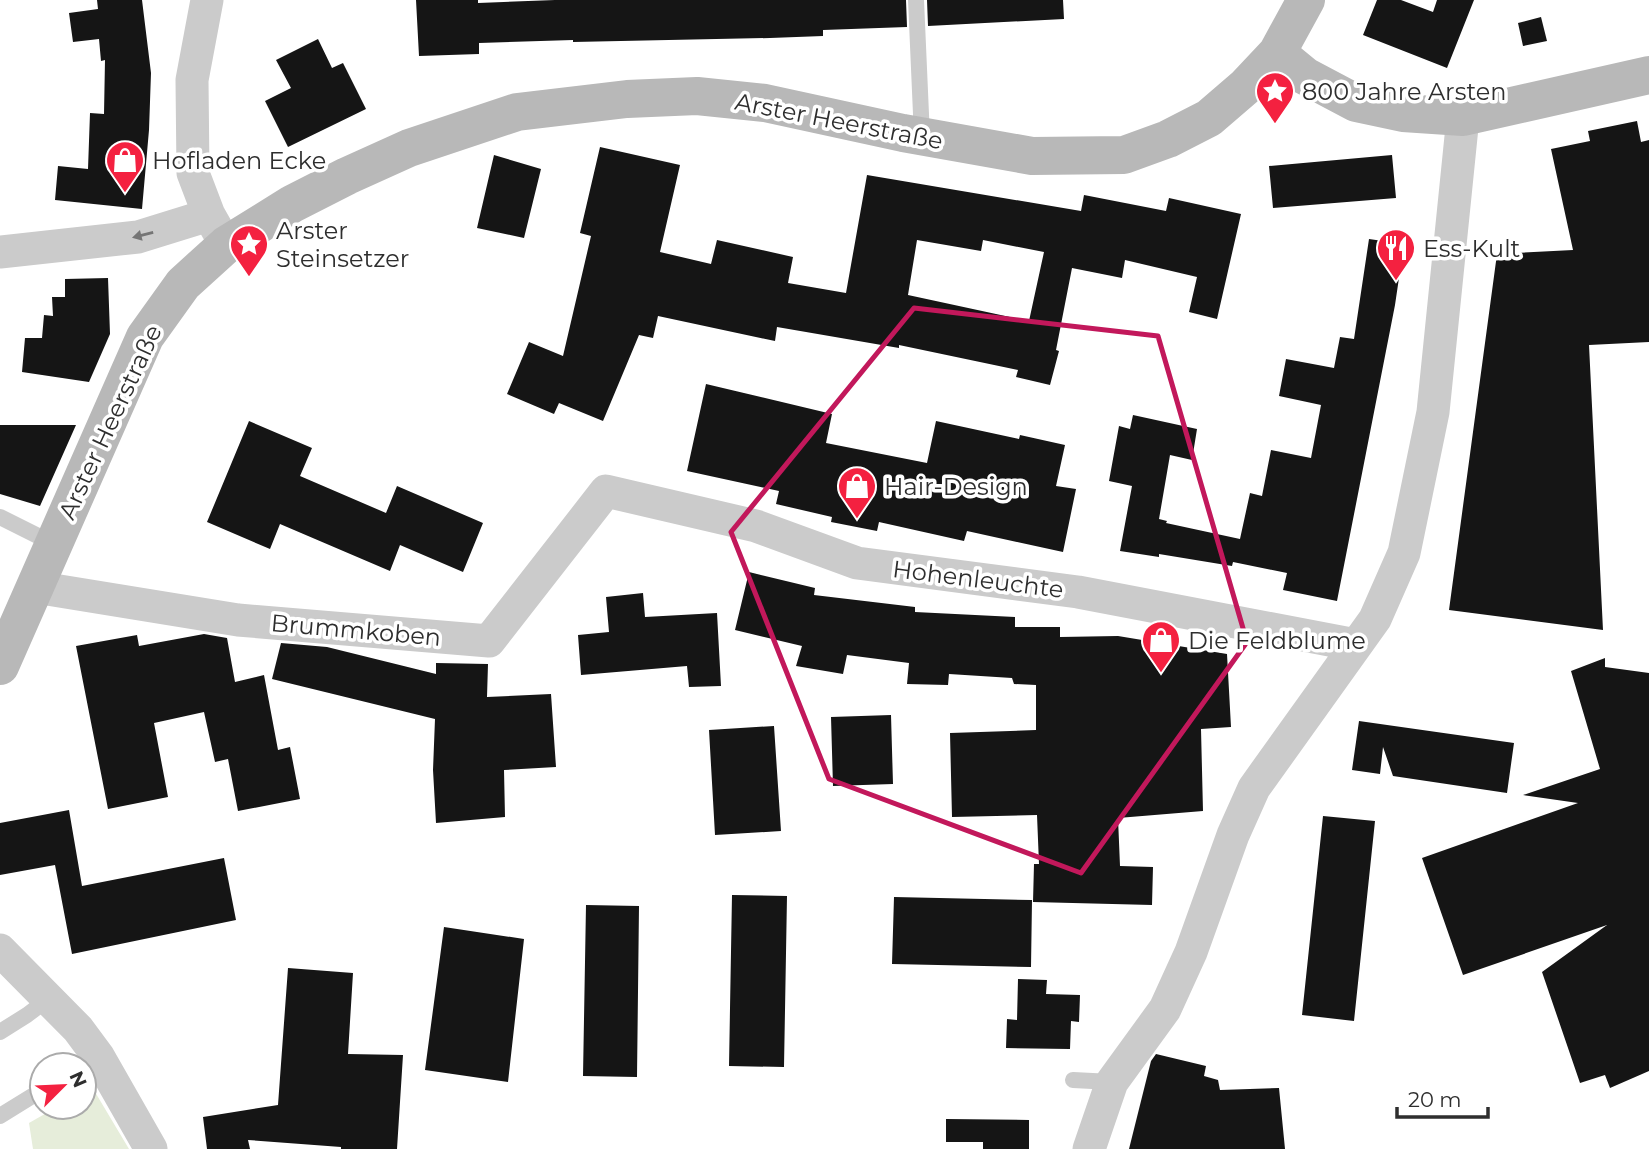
<svg xmlns="http://www.w3.org/2000/svg" width="1649" height="1149" viewBox="0 0 1649 1149" font-family="Montserrat,sans-serif">
  <rect width="100%" height="100%" fill="#fff"/>
  <path fill="#e6edda" d="M 92,1087 L 129,1149 L 33,1149 L 29,1123 L 57,1107 L 84,1107 L 84,1091 Z"/>
  <path fill="#151515" fill-rule="evenodd" d="M 97,0 L 142,0 L 151,73 L 149,130 L 142,209 L 55,200 L 58,166 L 88,169 L 90,113 L 104,114 L 105,60 L 101,61 L 99,39 L 73,42 L 69,13 L 98,9 Z
    M 416,0 L 478,0 L 478,3 L 555,0 L 906,0 L 907,27 L 823,30 L 823,36 L 770,38 L 573,42 L 573,40 L 479,43 L 479,54 L 419,56 Z
    M 927,0 L 1063,0 L 1064,19 L 928,26 Z
    M 1377,0 L 1401,0 L 1433,12 L 1437,0 L 1474,0 L 1447,68 L 1363,35 Z
    M 1541,17 L 1547,41 L 1523,46 L 1518,23 Z
    M 318,39 L 332,68 L 343,63 L 366,109 L 288,147 L 265,101 L 291,88 L 276,60 Z
    M 1637,121 L 1641,142 L 1649,140 L 1649,342 L 1589,345 L 1603,630 L 1449,610 L 1497,254 L 1573,250 L 1551,149 L 1590,141 L 1588,131 Z
    M 600,147 L 680,165 L 660,252 L 711,264 L 717,240 L 793,257 L 788,283 L 846,293 L 867,175 L 1081,211 L 1084,195 L 1166,211 L 1169,198 L 1241,214 L 1217,319 L 1189,312 L 1197,277 L 1125,260 L 1122,278 L 1072,268 L 1056,350 L 1059,351 L 1050,385 L 1016,377 L 1018,370 L 899,345 L 899,348 L 777,327 L 775,341 L 658,316 L 653,338 L 639,335 L 603,421 L 559,403 L 554,414 L 507,394 L 529,342 L 563,356 L 591,236 L 580,233 ZM 917,240 L 981,251 L 983,240 L 1044,252 L 1029,321 L 908,295 Z
    M 494,155 L 541,169 L 524,238 L 477,228 Z
    M 1392,155 L 1396,198 L 1273,208 L 1269,166 Z
    M 1369,239 L 1404,244 L 1395,305 L 1337,601 L 1283,590 L 1287,573 L 1233,562 L 1232,566 L 1159,554 L 1159,557 L 1120,551 L 1132,486 L 1109,481 L 1119,426 L 1130,429 L 1133,415 L 1197,429 L 1192,460 L 1170,455 L 1159,519 L 1167,521 L 1166,523 L 1240,539 L 1250,493 L 1262,496 L 1271,450 L 1311,458 L 1321,405 L 1279,396 L 1286,359 L 1334,368 L 1340,337 L 1354,339 Z
    M 108,278 L 110,334 L 89,382 L 22,372 L 25,338 L 42,338 L 44,315 L 53,316 L 52,297 L 65,297 L 65,279 Z
    M 706,384 L 832,414 L 826,443 L 927,463 L 936,421 L 1019,439 L 1020,435 L 1065,445 L 1056,486 L 1076,489 L 1063,552 L 967,531 L 964,541 L 879,522 L 877,531 L 831,522 L 832,517 L 776,504 L 779,491 L 687,471 Z
    M 249,421 L 312,448 L 300,476 L 386,513 L 397,486 L 483,523 L 463,572 L 400,545 L 390,571 L 280,524 L 270,549 L 207,522 Z
    M 0,425 L 76,425 L 40,506 L 0,494 Z
    M 749,572 L 815,588 L 814,595 L 915,607 L 915,612 L 1015,617 L 1015,627 L 1060,627 L 1060,637 L 1118,636 L 1227,654 L 1231,727 L 1201,729 L 1203,811 L 1118,818 L 1120,866 L 1153,867 L 1152,905 L 1033,902 L 1034,864 L 1039,864 L 1037,815 L 952,817 L 950,733 L 1036,730 L 1036,685 L 1014,684 L 1012,678 L 949,674 L 948,685 L 907,684 L 909,663 L 847,655 L 843,674 L 796,666 L 802,646 L 735,630 Z
    M 643,593 L 645,617 L 717,613 L 721,686 L 689,687 L 687,666 L 581,675 L 578,635 L 609,632 L 606,597 Z
    M 204,634 L 227,638 L 235,682 L 264,675 L 278,750 L 290,747 L 300,799 L 238,811 L 228,759 L 215,762 L 204,712 L 154,723 L 168,797 L 108,809 L 76,646 L 137,635 L 139,646 Z
    M 281,643 L 327,647 L 436,674 L 436,663 L 488,664 L 487,697 L 551,694 L 556,767 L 504,770 L 505,817 L 436,823 L 433,770 L 435,719 L 272,679 Z
    M 1605,658 L 1605,667 L 1649,673 L 1649,1071 L 1610,1088 L 1605,1075 L 1580,1083 L 1542,972 L 1607,925 L 1463,975 L 1422,858 L 1578,803 L 1523,795 L 1600,769 L 1571,671 Z
    M 891,715 L 893,784 L 833,786 L 831,717 Z
    M 1359,721 L 1514,743 L 1507,793 L 1393,776 L 1383,747 L 1380,774 L 1352,770 Z
    M 774,726 L 781,831 L 715,835 L 709,730 Z
    M 69,810 L 82,886 L 224,858 L 236,920 L 72,954 L 55,865 L 0,875 L 0,823 Z
    M 1323,816 L 1375,821 L 1354,1021 L 1302,1015 Z
    M 732,895 L 787,896 L 784,1067 L 729,1066 Z
    M 894,897 L 1032,900 L 1031,967 L 892,964 Z
    M 586,905 L 639,906 L 637,1077 L 583,1076 Z
    M 444,927 L 524,939 L 508,1082 L 425,1070 Z
    M 288,968 L 353,973 L 348,1054 L 403,1055 L 397,1149 L 341,1149 L 341,1147 L 248,1140 L 250,1149 L 207,1149 L 203,1117 L 278,1105 Z
    M 1018,979 L 1047,980 L 1046,994 L 1080,995 L 1079,1022 L 1071,1021 L 1070,1049 L 1006,1048 L 1007,1019 L 1017,1020 Z
    M 1156,1054 L 1206,1066 L 1204,1076 L 1218,1080 L 1220,1090 L 1279,1088 L 1285,1149 L 1129,1149 L 1151,1061 Z
    M 946,1119 L 1029,1120 L 1029,1149 L 983,1149 L 983,1142 L 946,1142 Z"/>
  <g fill="none" stroke-linecap="round" stroke-linejoin="round">
    <path stroke="#cbcbcb" stroke-width="16" d="M 916,0 L 922,137
      M 0,517 L 54,544
      M 0,1032 L 27,1015 L 48,999
      M 1073,1080 L 1112,1082
      M 0,1116 L 42,1090"/>
    <path stroke="#cbcbcb" stroke-width="33" d="M 207,0 L 192,80 L 193,173 L 209,215 L 226,245
      M 0,252 L 138,237 L 209,215
      M 35,587 L 238,620 L 489,641 L 606,491 L 756,526 L 857,563 L 1078,592 L 1356,645
      M 0,950 L 78,1029 L 98,1056 L 151,1149
      M 1089,1149 L 1112,1082 L 1165,1009 L 1191,952 L 1233,835 L 1254,788 L 1375,619 L 1404,553 L 1433,412 L 1463,117"/>
    <path stroke="#b8b8b8" stroke-width="38" d="M 1277,53 L 1305,76 L 1356,103 L 1403,113 L 1463,117 L 1649,75
      M 0,666 L 145,337 L 183,284 L 226,245 L 292,204 L 347,176 L 409,148 L 517,112 L 627,99 L 697,96 L 765,103 L 903,133 L 1032,156 L 1124,155 L 1168,139 L 1209,118 L 1245,87 L 1277,53 L 1306,0"/>
  </g>
  <defs><path id="oneway-solid" d="M-6-.8H1V-3.2L6.5 0L1 3.2V.8H-6Z" transform="scale(1.75)"/></defs>
  <use fill="#757575" href="#oneway-solid" transform="translate(143 235) rotate(166)"/>
  <path fill="none" stroke="#c2185b" stroke-width="5" stroke-linejoin="round" d="M 914,308 L 1158,336 L 1247,642 L 1081,873 L 829,779 L 731,532 Z"/>
  <defs>
    <symbol id="sight-pin" viewBox="-11 -11 22 30"><path d="M0 17L-7.5 6A9.5 9.5 0 1 1 7.5 6Z" fill="#f42140" stroke="#fff"/><path d="M0-6L1.8-2.2L6-1.7L2.9 1.2L3.7 5.4L0 3.3L-3.7 5.4L-2.9 1.2L-6-1.7L-1.8-2.2Z" fill="#fff"/></symbol>
    <symbol id="shop-pin" viewBox="-11 -11 22 30"><path d="M0 17L-7.5 6A9.5 9.5 0 1 1 7.5 6Z" fill="#f42140" stroke="#fff"/><path d="M-5-2.5h2.3a2.7 3.5 0 0 1 5.4 0H5L5.5 6h-11ZM-1.5-2.5h3a1.5 2.3 0 0 0-3 0Z" fill="#fff"/></symbol>
    <symbol id="restaurant-pin" viewBox="-11 -11 22 30"><path d="M0 17L-7.5 6A9.5 9.5 0 1 1 7.5 6Z" fill="#f42140" stroke="#fff"/><path d="M-5-6h1v4h1v-4h1v4h1v-4h1v5L-1.5 .5V6h-2V.5L-5-1ZM5-6V6H3V1.5H1.5Q1.5-4 5-6Z" fill="#fff"/></symbol>
  </defs>
  <g fill-rule="evenodd">
    <use href="#sight-pin" x="1253" y="69" width="44" height="60"/>
    <use href="#shop-pin" x="103" y="138" width="44" height="60"/>
    <use href="#sight-pin" x="227" y="222" width="44" height="60"/>
    <use href="#restaurant-pin" x="1374" y="226" width="44" height="60"/>
    <use href="#shop-pin" x="835" y="464" width="44" height="60"/>
    <use href="#shop-pin" x="1139" y="618" width="44" height="60"/>
  </g>
  <g text-anchor="middle" dominant-baseline="central" stroke-width="7" stroke-linejoin="round" paint-order="stroke">
    <g font-size="24" fill="#2e2e2e" stroke="#fff" text-anchor="start">
      <text x="1302" y="91">800 Jahre Arsten</text>
      <text x="152" y="160">Hofladen Ecke</text>
      <text x="276" y="230">Arster<tspan x="276" dy="28">Steinsetzer</tspan></text>
      <text x="1423" y="248">Ess-Kult</text>
      <text x="884" y="486">Hair-Design</text>
      <text x="1188" y="640">Die Feldblume</text>
    </g>
    <g font-size="24" fill="#2e2e2e" stroke="#fff">
      <text transform="translate(839 121) rotate(11)">Arster Heerstraße</text>
      <text transform="translate(110 422) rotate(-65)">Arster Heerstraße</text>
      <text transform="translate(978 579) rotate(7)">Hohenleuchte</text>
      <text transform="translate(356 630) rotate(5)">Brummkoben</text>
    </g>
  </g>
  <g transform="translate(63 1086) rotate(66)"><circle r="33" fill="#ffffff" stroke="#ababab" stroke-width="2"/>
  <path d="M0-5L12 26L0 18L-12 26Z" fill="#f42140"/>
  <text y="-10" font-size="19" font-weight="bold" text-anchor="middle" fill="#2e2e2e">N</text>
  </g>
  <path d="M1397 1107v10h91v-10" fill="none" stroke="#2e2e2e" stroke-width="3.5"/>
  <text x="1408" y="1107" font-size="21" fill="#2e2e2e" stroke="#ffffff" stroke-width="5" paint-order="stroke">20 m</text>
</svg>
